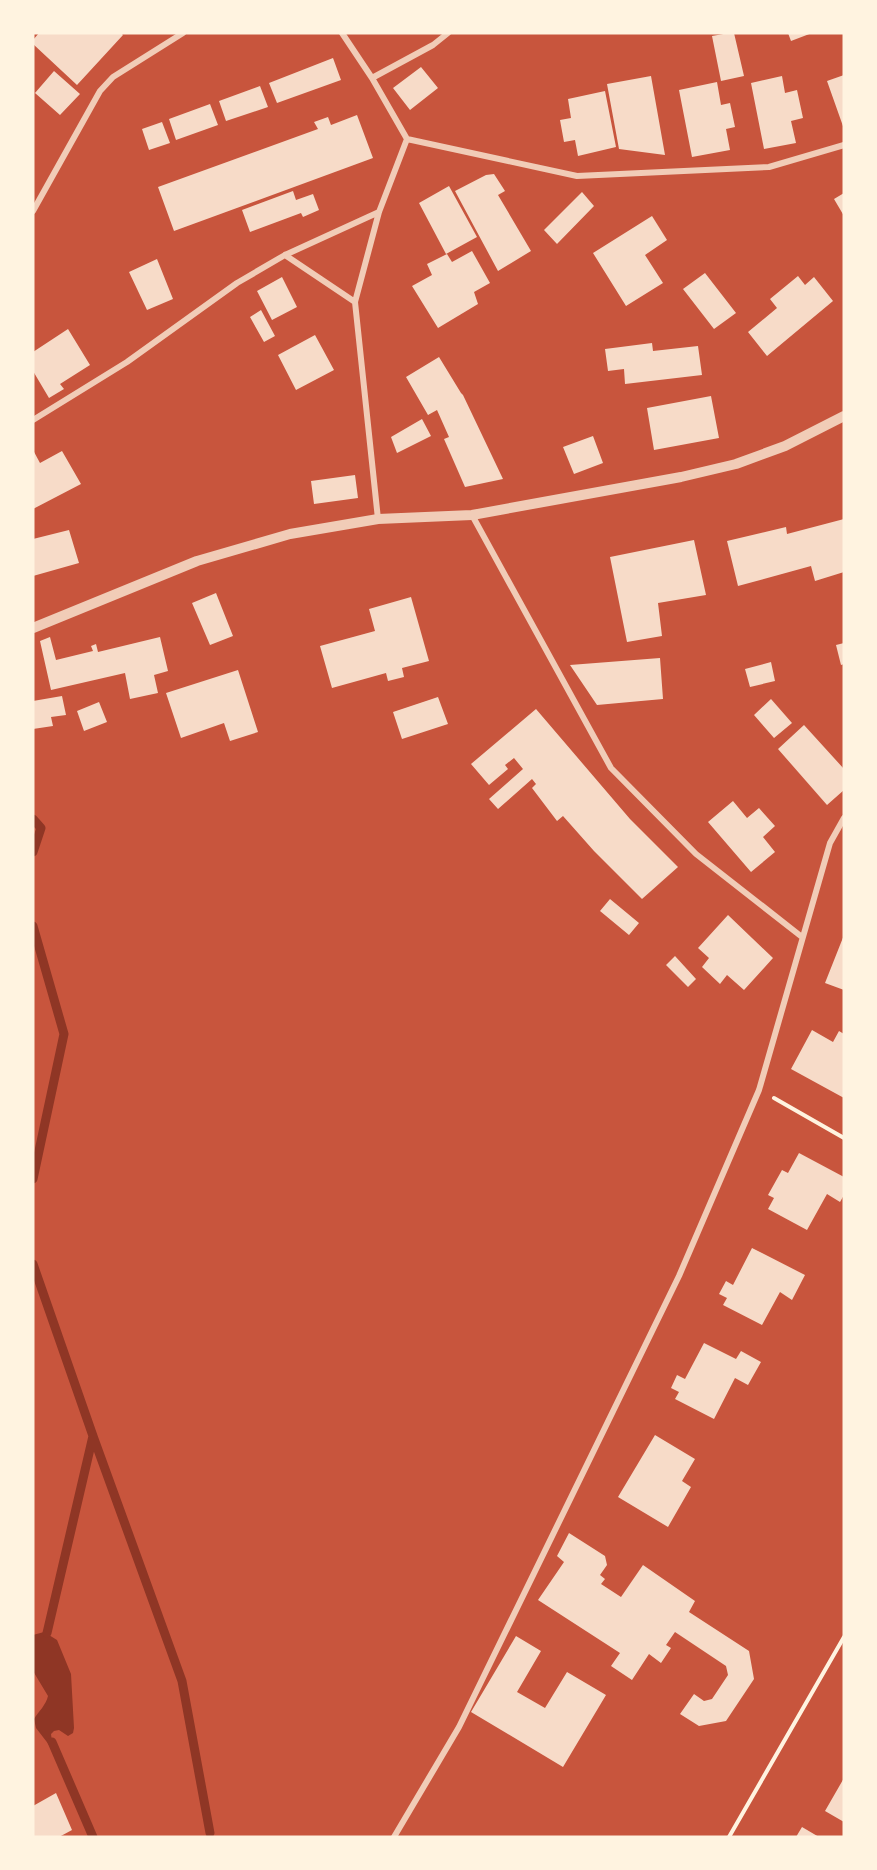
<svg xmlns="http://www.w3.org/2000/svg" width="877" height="1870" viewBox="0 0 877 1870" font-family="Cabin,sans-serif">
  <rect width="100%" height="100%" fill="#c8553d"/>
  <path fill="#8f3625" d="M 44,1632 L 57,1640 L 71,1674 L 74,1728 L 73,1733 L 68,1736 L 59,1730 L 54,1731 L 51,1734 L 53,1750 L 36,1728 L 34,1719 C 39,1711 46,1705 48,1696 L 33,1671 L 33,1635 Z"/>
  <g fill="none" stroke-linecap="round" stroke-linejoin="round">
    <path stroke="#8f3625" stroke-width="9" d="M 33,819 L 41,828 L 33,852
      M 33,926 L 64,1034 L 33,1179
      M 33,1264 L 93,1436 L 47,1633
      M 93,1436 L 182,1681 L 210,1833
      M 52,1742 L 93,1837"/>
  </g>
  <path fill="#f7dbc8" d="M 39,33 L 121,33 L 123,35 L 77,85 L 33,44 L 33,40 Z
    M 729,33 L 734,33 L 744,76 L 721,81 L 712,36 Z
    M 788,33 L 812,33 L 791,41 Z
    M 333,58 L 341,80 L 277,103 L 269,83 Z
    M 421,67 L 438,88 L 410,110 L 393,88 Z
    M 54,71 L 80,94 L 60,115 L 35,93 Z
    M 844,75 L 844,129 L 827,81 Z
    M 651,76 L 665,155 L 619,149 L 607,84 Z
    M 782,76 L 785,93 L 797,90 L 803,118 L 791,121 L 796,143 L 764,149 L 751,83 Z
    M 717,82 L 721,105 L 730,103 L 735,127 L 726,129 L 730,150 L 692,157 L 679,90 Z
    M 260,86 L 268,107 L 226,121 L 219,101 Z
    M 605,91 L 616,147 L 578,156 L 575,140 L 564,142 L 560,120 L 571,118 L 568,99 Z
    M 210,104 L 218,125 L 176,140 L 169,119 Z
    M 357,115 L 373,158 L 174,231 L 158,187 L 318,129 L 314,122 L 328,117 L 331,125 Z
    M 162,122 L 170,143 L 149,150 L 142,129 Z
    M 494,174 L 505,191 L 498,195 L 531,251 L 498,271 L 455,191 L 486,175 Z
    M 449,186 L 477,237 L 446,254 L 419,203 Z
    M 293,191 L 296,200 L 313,194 L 319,210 L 303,217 L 301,213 L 250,232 L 242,210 Z
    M 582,192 L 594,206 L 557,244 L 544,230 Z
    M 844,193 L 844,216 L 834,199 Z
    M 652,216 L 667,240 L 645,255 L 663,283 L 626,306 L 593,253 Z
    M 472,251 L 490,283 L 474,292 L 478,304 L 438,328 L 412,286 L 432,275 L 427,264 L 447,254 L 452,262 Z
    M 157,259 L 173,299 L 147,310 L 129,272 Z
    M 705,273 L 736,313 L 714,329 L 683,289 Z
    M 798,276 L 805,285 L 814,277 L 833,301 L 767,356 L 748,332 L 777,308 L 770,299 Z
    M 282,277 L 297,307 L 272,320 L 257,291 Z
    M 261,310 L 275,336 L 264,342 L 250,317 Z
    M 68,329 L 90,365 L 60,384 L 64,389 L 49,398 L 33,371 L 33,352 Z
    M 315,335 L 334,370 L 296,390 L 278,355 Z
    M 652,343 L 653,351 L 698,346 L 702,375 L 625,384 L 624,369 L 608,371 L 605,349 Z
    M 439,357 L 461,393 L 463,395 L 503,479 L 465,487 L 444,439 L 449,437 L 437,410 L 428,415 L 406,377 Z
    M 711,396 L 719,438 L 654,450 L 647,408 Z
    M 422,419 L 431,436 L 397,453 L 391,437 Z
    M 593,436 L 603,463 L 574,474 L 563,447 Z
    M 33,450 L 40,463 L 62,451 L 81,484 L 33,509 Z
    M 355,475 L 358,498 L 314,504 L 311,481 Z
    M 844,519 L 844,572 L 815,581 L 811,566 L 738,586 L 727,541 L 786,527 L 787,534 Z
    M 69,530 L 79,563 L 33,576 L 33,539 Z
    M 694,540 L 706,595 L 658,603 L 662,636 L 627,642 L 610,557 Z
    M 216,593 L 233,636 L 210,645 L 192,603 Z
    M 411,597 L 429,661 L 402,668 L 404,677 L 388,681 L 386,673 L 332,688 L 320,646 L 375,631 L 369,609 Z
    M 50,637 L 56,660 L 93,651 L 91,646 L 96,644 L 98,652 L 160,637 L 168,671 L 154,675 L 158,693 L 130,699 L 125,673 L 51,690 L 40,641 Z
    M 844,643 L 844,664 L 841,665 L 836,645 Z
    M 660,658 L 663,699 L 597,705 L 570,665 Z
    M 771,662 L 775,681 L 750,687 L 745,669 Z
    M 238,670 L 258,732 L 230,741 L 224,723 L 181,738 L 166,693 Z
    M 62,696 L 66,715 L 51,717 L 53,726 L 33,729 L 33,701 Z
    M 438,697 L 448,724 L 402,739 L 393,712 Z
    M 771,699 L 792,723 L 774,738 L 754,715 Z
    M 99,702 L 107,722 L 84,731 L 77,711 Z
    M 536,709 L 630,819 L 678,867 L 642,899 L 594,851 L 563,816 L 557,821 L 532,788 L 536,784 L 532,779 L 498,809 L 489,799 L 523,769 L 514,758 L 505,765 L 508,769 L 489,785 L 471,764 Z
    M 804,725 L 844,769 L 844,790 L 827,805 L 778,749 Z
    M 733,801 L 747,818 L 759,808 L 775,826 L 763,837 L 775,852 L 751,872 L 708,822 Z
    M 610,899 L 639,923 L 629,935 L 600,911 Z
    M 728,915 L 773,958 L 744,990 L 727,975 L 720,984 L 702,967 L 709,958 L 698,948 Z
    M 844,935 L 844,990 L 825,983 Z
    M 675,956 L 696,979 L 688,987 L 666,965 Z
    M 812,1030 L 833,1042 L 839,1031 L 844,1034 L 844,1098 L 791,1069 Z
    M 799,1153 L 844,1177 L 844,1195 L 840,1202 L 827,1194 L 807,1230 L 768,1209 L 774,1198 L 768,1195 L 782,1170 L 788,1173 Z
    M 752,1248 L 805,1275 L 792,1300 L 780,1292 L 762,1325 L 723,1305 L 727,1298 L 719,1294 L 726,1281 L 733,1285 Z
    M 704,1343 L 736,1359 L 741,1351 L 761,1362 L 748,1385 L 735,1378 L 714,1419 L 675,1399 L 679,1392 L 671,1388 L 677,1375 L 685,1379 Z
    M 655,1435 L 695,1459 L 682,1481 L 691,1487 L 668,1527 L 618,1497 Z
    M 569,1533 L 605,1556 L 607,1565 L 600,1575 L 605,1579 L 601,1584 L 621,1597 L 643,1565 L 695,1601 L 689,1612 L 749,1651 L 754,1679 L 726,1721 L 699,1726 L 680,1714 L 694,1694 L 704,1701 L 712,1699 L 728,1675 L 726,1666 L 675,1632 L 666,1645 L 671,1648 L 661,1663 L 649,1654 L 632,1680 L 611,1666 L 620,1653 L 538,1600 L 564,1562 L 557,1556 Z
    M 516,1636 L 541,1651 L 517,1692 L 545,1708 L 567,1672 L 606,1695 L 563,1767 L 471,1712 Z
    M 844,1778 L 844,1822 L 825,1811 Z
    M 56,1793 L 72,1830 L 59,1837 L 33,1837 L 33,1806 Z
    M 802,1827 L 819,1837 L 796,1837 Z"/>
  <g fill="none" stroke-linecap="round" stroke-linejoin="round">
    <path stroke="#fff3e0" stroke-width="4" d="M 774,1098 L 844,1138
      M 729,1837 L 844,1637"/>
    <path stroke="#f1ccb7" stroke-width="6" d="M 342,33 L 372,78 L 407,139 L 577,176 L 769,167 L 844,145
      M 372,78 L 433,45 L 448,33
      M 33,211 L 100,91 L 113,77 L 183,33
      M 285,255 L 355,302
      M 33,420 L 127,362 L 237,283 L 285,255 L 379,212
      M 472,515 L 611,768 L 696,854 L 802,937
      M 378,519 L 355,302 L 379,212 L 407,139
      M 394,1837 L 459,1727 L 679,1276 L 759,1090 L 830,843 L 844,818"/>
    <path stroke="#f1ccb7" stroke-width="10" d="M 33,628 L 197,561 L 290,534 L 378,519 L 472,515 L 681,477 L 736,464 L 785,446 L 844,416"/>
  </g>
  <rect width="877" height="1870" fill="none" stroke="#fff3e0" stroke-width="69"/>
</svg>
